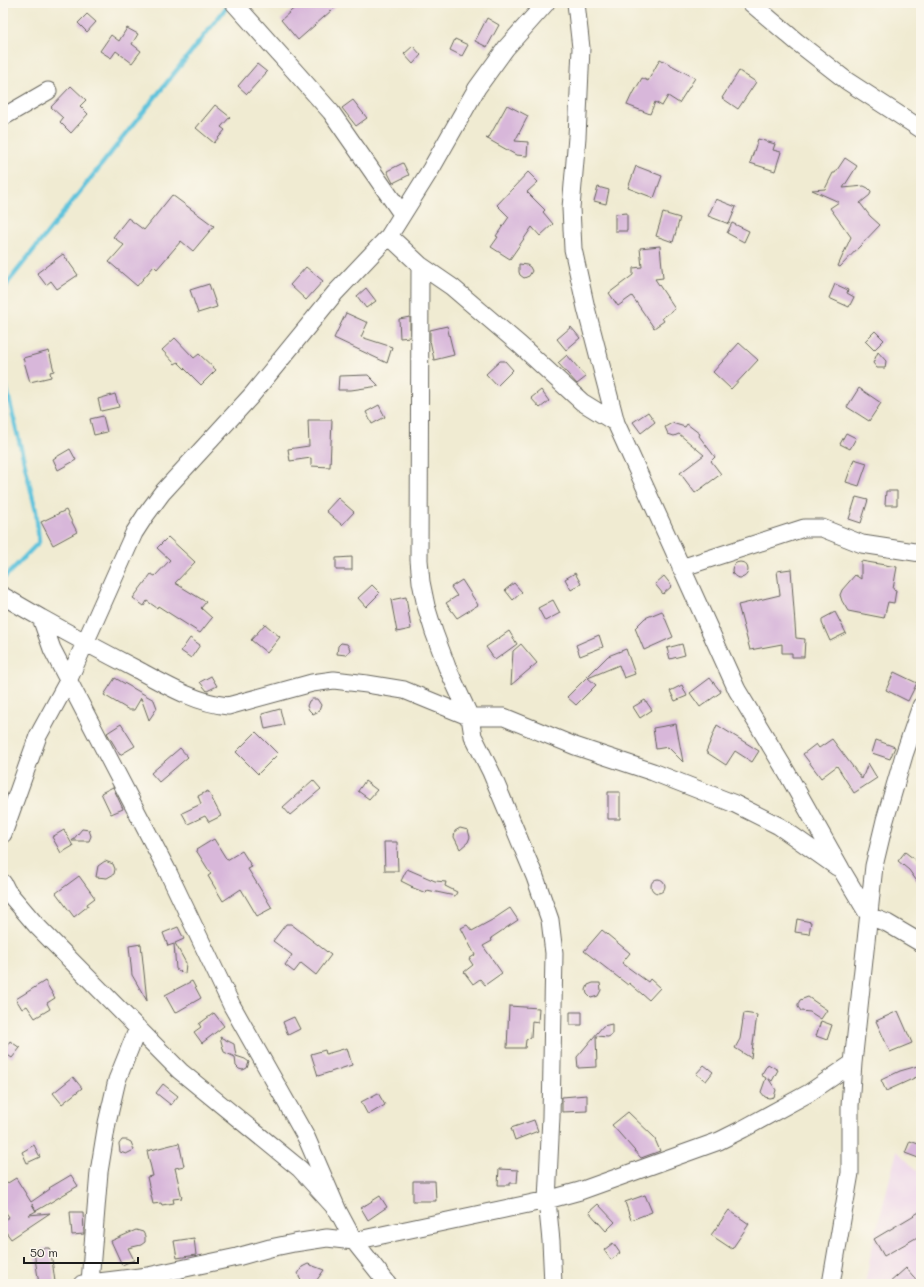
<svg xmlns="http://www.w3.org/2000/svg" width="924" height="1287" viewBox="0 0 924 1287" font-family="Mali,sans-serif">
  <rect width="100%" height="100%" fill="#fbf7ec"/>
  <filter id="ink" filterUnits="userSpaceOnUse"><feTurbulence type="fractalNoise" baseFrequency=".025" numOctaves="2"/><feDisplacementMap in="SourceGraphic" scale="8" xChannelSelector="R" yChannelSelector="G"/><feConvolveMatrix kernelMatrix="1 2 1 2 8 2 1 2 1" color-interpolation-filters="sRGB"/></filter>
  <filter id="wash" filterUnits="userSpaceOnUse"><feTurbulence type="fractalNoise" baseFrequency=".012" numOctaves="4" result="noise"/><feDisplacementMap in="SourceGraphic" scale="16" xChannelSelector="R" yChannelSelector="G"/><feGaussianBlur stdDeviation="0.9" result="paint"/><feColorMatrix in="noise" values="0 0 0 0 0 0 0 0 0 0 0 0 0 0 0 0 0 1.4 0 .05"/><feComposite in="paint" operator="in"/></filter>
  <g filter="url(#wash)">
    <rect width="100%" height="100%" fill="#f0ebd2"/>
    <path fill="#ecd1ea" d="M 897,1151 L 921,1175 L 921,1284 L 865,1284 L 874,1239 Z"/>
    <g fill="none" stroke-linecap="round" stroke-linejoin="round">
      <path stroke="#5ec3dc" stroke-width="4.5" d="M 3,292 L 9,281 L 230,3
        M 3,374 L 36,511 L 39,542 L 3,579"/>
    </g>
    <g id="blocks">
      <path fill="#d8b7da" d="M 300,3 L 340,3 L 298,40 L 281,20 Z
        M 87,14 L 96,22 L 87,32 L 78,23 Z
        M 487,18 L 499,25 L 487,47 L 475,41 Z
        M 127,28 L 138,34 L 132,44 L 141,51 L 132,63 L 116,51 L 111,58 L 100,51 L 111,35 L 119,41 Z
        M 455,39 L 468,45 L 462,56 L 450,50 Z
        M 413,46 L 421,55 L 413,64 L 404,54 Z
        M 660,59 L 695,78 L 679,103 L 668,96 L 662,106 L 655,102 L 650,114 L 627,105 L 632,94 L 633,94 L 642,78 L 648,81 Z
        M 257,64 L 267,72 L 247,94 L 238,86 Z
        M 739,71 L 756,82 L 738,109 L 722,98 Z
        M 71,86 L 86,100 L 80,106 L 88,114 L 71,133 L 60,122 L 63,118 L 51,107 Z
        M 353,100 L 367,118 L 356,126 L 342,108 Z
        M 215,105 L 230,117 L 221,127 L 225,130 L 214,143 L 196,128 Z
        M 507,105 L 528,116 L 515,141 L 528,142 L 527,156 L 516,155 L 486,138 L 488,139 Z
        M 758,139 L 775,144 L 773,150 L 781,152 L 775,171 L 750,163 Z
        M 845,158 L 857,166 L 843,188 L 864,186 L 868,188 L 871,191 L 870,195 L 860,203 L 870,216 L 880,225 L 840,267 L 838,266 L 851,237 L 830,208 L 839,202 L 812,190 L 825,189 L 833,173 L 835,173 Z
        M 403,163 L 409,175 L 393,183 L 387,171 Z
        M 636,166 L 662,176 L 654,198 L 628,188 Z
        M 528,172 L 538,182 L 527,192 L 545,210 L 543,212 L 553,224 L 540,236 L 532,227 L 510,259 L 491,247 L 498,237 L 496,236 L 509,217 L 497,205 Z
        M 598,187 L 609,190 L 606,204 L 594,201 Z
        M 172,195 L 214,226 L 193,251 L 181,241 L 157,269 L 154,266 L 137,286 L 109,262 L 124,245 L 113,237 L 128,218 L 144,230 Z
        M 716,199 L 736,207 L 729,224 L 708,216 Z
        M 627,213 L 627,231 L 615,231 L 615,214 Z
        M 663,213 L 680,218 L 673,242 L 656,236 Z
        M 732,223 L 749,231 L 744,242 L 727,233 Z
        M 660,246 L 663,278 L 655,279 L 675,309 L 662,318 L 664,321 L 654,328 L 632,296 L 618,306 L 609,293 L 633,275 L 633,268 L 642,267 L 640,248 Z
        M 63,254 L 78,275 L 57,289 L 51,281 L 46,285 L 37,273 Z
        M 519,264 L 527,265 L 530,267 L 532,271 L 529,276 L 524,278 L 520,275 L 519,272 Z
        M 306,267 L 323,281 L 306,300 L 290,285 Z
        M 209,284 L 217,307 L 198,313 L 190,290 Z
        M 835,284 L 848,290 L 847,293 L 854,297 L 849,307 L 829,298 Z
        M 366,288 L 376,301 L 366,308 L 357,296 Z
        M 346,313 L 366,322 L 368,322 L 361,337 L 392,347 L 387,363 L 334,338 Z
        M 410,317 L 410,337 L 400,338 L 399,319 Z
        M 447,326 L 454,355 L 434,360 L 430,340 L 430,330 Z
        M 571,327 L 580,338 L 566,350 L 557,339 Z
        M 875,331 L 884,340 L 874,350 L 865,341 Z
        M 175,338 L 194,358 L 199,354 L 216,370 L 201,385 L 178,362 L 175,364 L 162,350 Z
        M 739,343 L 758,360 L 731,389 L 713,372 Z
        M 49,351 L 54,371 L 50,372 L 51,377 L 30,382 L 23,358 Z
        M 878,352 L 886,361 L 885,368 L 877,368 L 873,363 Z
        M 567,355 L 586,377 L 577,384 L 558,363 Z
        M 500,361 L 505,361 L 513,370 L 497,386 L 486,374 Z
        M 368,375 L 379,386 L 351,390 L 338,390 L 339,376 Z
        M 859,388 L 881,403 L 869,421 L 847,407 Z
        M 541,390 L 549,401 L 540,408 L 531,398 Z
        M 115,394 L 119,407 L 101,411 L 98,399 Z
        M 379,405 L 385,417 L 372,424 L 366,412 Z
        M 648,412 L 655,422 L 641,433 L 633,422 Z
        M 103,416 L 107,432 L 94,435 L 90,419 Z
        M 308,420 L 332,420 L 330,467 L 311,466 L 311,458 L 290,461 L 288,449 L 309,446 Z
        M 672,423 L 685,427 L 687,424 L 700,434 L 699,436 L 715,457 L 711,461 L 721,474 L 695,493 L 680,473 L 704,455 L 679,434 L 674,436 L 668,434 L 665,427 Z
        M 846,433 L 856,438 L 850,449 L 840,444 Z
        M 70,449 L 76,460 L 58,470 L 53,459 Z
        M 854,459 L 867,463 L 859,486 L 846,482 Z
        M 886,491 L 897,491 L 897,505 L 885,505 Z
        M 856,497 L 868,500 L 861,523 L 849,519 Z
        M 338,498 L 354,512 L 342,525 L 326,511 Z
        M 66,510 L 77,532 L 53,545 L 41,522 Z
        M 168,537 L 195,562 L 175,583 L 206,602 L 201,608 L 212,618 L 200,633 L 158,606 L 157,608 L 147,601 L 144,606 L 133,598 L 151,574 L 155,576 L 170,560 L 157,548 Z
        M 352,557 L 352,570 L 336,570 L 336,558 Z
        M 861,561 L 897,567 L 893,589 L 896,590 L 894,603 L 888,602 L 884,618 L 848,611 L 842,601 L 840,595 L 842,590 L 855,575 L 861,579 Z
        M732 570a8 8 0 1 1 16 0a8 8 0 1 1-16 0Z
        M 791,569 L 796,638 L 805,639 L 804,657 L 792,657 L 792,653 L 782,653 L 782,644 L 750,650 L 738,605 L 780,595 L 777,571 Z
        M 575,573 L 581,584 L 571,590 L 565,579 Z
        M 664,576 L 672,586 L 663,594 L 655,584 Z
        M 462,580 L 478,605 L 457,618 L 446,603 L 457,596 L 451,587 Z
        M 514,583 L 522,592 L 513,600 L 505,590 Z
        M 372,585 L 380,593 L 366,607 L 358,598 Z
        M 406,597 L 411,629 L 397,632 L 391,600 Z
        M 553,600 L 560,613 L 545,621 L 538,608 Z
        M 662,611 L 673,637 L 644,650 L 635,628 L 645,618 Z
        M 835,612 L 846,633 L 830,641 L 822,623 L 822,619 Z
        M 265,624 L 280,637 L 267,653 L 251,640 Z
        M 509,631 L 517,644 L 495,660 L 486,647 Z
        M 599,635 L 603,647 L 580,656 L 576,645 Z
        M 190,638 L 200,645 L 191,658 L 181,651 Z
        M 341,643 L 347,644 L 349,647 L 350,650 L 346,655 L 337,654 L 338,646 Z
        M 521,644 L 537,663 L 511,685 L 513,651 Z
        M 682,644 L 685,655 L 670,659 L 667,648 Z
        M 626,649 L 635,674 L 624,678 L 619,665 L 588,678 L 596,685 L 576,705 L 567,697 L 608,656 Z
        M 894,672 L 917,683 L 908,701 L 886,690 Z
        M 211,676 L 217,686 L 207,691 L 200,682 Z
        M 115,678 L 154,700 L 157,708 L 149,720 L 141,698 L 134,710 L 129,710 L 104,695 Z
        M 710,678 L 721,692 L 700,707 L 690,693 Z
        M 682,685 L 687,696 L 675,701 L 670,691 Z
        M 312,699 L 317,699 L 321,705 L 319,711 L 313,714 L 309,710 L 307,706 L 309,701 Z
        M 645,700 L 652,710 L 640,718 L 633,707 Z
        M 280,709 L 284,725 L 265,729 L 262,714 Z
        M 121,724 L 135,746 L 120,755 L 107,733 Z
        M 676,724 L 683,762 L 668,747 L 656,749 L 653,728 Z
        M 717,725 L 759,751 L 752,762 L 735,751 L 726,765 L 706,752 Z
        M 256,732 L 278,754 L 258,774 L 236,752 Z
        M 832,739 L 862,779 L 868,763 L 877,778 L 854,793 L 837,766 L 821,778 L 803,754 L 816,744 L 819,748 Z
        M 876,740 L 895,747 L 890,759 L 872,753 Z
        M 180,748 L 188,757 L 159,782 L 151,773 Z
        M 313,780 L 321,789 L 290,815 L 283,807 Z
        M 365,781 L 377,790 L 369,799 L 358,791 Z
        M 113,787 L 123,809 L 111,814 L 101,793 Z
        M 208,791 L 221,816 L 209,822 L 205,816 L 188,824 L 182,813 L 201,804 L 198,796 Z
        M 608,792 L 620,792 L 620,819 L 608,819 Z
        M 460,828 L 468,830 L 470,837 L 468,842 L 460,849 L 454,837 L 455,831 Z
        M 82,829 L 89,830 L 91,836 L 89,841 L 72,841 Z
        M 64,830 L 73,846 L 61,853 L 52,837 Z
        M 214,839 L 227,860 L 242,851 L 252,867 L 248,869 L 272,908 L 257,916 L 241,889 L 223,901 L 208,876 L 211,874 L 196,850 Z
        M 384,842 L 397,842 L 398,871 L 385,871 Z
        M 905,852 L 918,862 L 921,867 L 921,887 L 909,870 L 898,861 Z
        M 105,861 L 113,864 L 115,869 L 114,874 L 107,878 L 96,877 L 98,866 Z
        M 407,869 L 435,881 L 446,882 L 445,886 L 457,892 L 455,896 L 427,890 L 426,893 L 411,887 L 413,887 L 401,881 Z
        M 79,876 L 95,898 L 87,904 L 88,906 L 74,917 L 56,893 Z
        M651 886a7 7 0 1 1 14 0a7 7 0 1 1-14 0Z
        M 510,908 L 518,920 L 491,938 L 492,941 L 483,946 L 502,973 L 485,985 L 480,979 L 473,984 L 464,972 L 473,965 L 469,959 L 475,955 L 461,928 L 467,925 L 472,931 L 492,920 Z
        M 797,919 L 811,922 L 809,934 L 795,932 Z
        M 286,924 L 291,924 L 331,955 L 316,975 L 301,963 L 294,972 L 285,965 L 292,955 L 273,941 Z
        M 178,927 L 184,939 L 175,943 L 186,963 L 185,974 L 176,969 L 174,944 L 168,946 L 163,933 Z
        M 602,930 L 630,953 L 622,963 L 648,982 L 650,979 L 660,988 L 649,1000 L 629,983 L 628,985 L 584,951 Z
        M 141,944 L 147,1001 L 132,975 L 129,946 Z
        M 45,981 L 55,998 L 47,1003 L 50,1009 L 35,1018 L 27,1006 L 22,1009 L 16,999 Z
        M 192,981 L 201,998 L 175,1013 L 165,995 Z
        M 593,983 L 600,983 L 601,990 L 598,996 L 591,998 L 587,994 L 586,990 L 588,985 Z
        M 808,997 L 827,1010 L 821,1019 L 810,1012 L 801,1011 L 798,1007 L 798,1004 L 800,1000 Z
        M 509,1006 L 539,1008 L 538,1022 L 532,1021 L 531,1037 L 526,1040 L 525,1048 L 507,1048 Z
        M 898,1011 L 912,1043 L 890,1052 L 876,1021 Z
        M 570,1012 L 582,1012 L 582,1025 L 570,1025 Z
        M 214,1013 L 224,1026 L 202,1043 L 194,1032 L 201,1027 L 199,1024 Z
        M 744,1013 L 757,1015 L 751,1058 L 735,1048 L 740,1039 Z
        M 294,1017 L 300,1029 L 288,1035 L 283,1022 Z
        M 821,1021 L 832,1025 L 827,1040 L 816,1036 Z
        M 612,1024 L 612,1035 L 608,1037 L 596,1036 L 597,1067 L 578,1068 L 577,1057 L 603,1026 Z
        M 220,1037 L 234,1044 L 236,1056 L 245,1059 L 249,1062 L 247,1068 L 243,1070 L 239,1069 L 236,1066 L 235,1057 L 224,1052 Z
        M 10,1041 L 20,1048 L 12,1058 L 3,1052 Z
        M 347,1048 L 352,1065 L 318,1076 L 311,1054 L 325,1050 L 326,1054 Z
        M 768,1064 L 778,1070 L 772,1081 L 768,1078 L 776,1090 L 774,1097 L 769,1098 L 765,1097 L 761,1092 L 766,1078 L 761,1075 Z
        M 704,1065 L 713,1072 L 706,1081 L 696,1074 Z
        M 921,1065 L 921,1075 L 886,1091 L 881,1080 L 900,1071 Z
        M 73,1077 L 82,1088 L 62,1104 L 53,1093 Z
        M 163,1084 L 178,1096 L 171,1105 L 156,1093 Z
        M 378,1093 L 385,1105 L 368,1115 L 361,1102 Z
        M 587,1095 L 587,1111 L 562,1112 L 562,1097 Z
        M 628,1112 L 654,1137 L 660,1151 L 641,1158 L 612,1125 Z
        M 534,1120 L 538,1131 L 515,1140 L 511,1128 Z
        M 122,1140 L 127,1140 L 131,1142 L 134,1150 L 126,1154 L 120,1152 L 119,1144 Z
        M 910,1141 L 921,1145 L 921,1159 L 905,1153 Z
        M 179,1143 L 184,1166 L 175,1168 L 182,1198 L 173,1199 L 174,1203 L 162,1205 L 161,1203 L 153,1204 L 147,1177 L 153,1176 L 147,1151 Z
        M 34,1145 L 40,1157 L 27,1163 L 22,1152 Z
        M 499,1169 L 518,1170 L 517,1183 L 510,1183 L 510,1185 L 498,1185 Z
        M 71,1175 L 78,1186 L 36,1211 L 32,1204 L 36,1211 L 29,1215 L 50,1213 L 11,1239 L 3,1228 L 3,1221 L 9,1217 L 3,1208 L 3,1186 L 16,1178 L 31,1202 L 50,1189 L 49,1188 Z
        M 413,1181 L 435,1181 L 436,1201 L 413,1201 Z
        M 645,1195 L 652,1212 L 631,1220 L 625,1202 Z
        M 380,1196 L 387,1207 L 368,1220 L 361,1208 Z
        M 598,1204 L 615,1222 L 606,1231 L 589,1212 Z
        M 729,1210 L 749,1224 L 732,1249 L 711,1235 Z
        M 921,1211 L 921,1235 L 884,1256 L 874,1239 Z
        M 70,1212 L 83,1212 L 84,1234 L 72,1235 Z
        M 136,1230 L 143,1232 L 145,1236 L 145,1242 L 141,1245 L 128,1248 L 134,1260 L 122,1265 L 111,1241 Z
        M 194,1238 L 196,1255 L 177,1258 L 174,1241 Z
        M 613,1243 L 620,1253 L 611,1260 L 604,1250 Z
        M 44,1248 L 49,1248 L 51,1252 L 55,1282 L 39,1284 L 34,1252 Z
        M 308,1264 L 324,1270 L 314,1284 L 305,1284 L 300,1279 L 298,1274 L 302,1267 Z
        M 906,1268 L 920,1284 L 888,1284 Z"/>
    </g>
  </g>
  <g filter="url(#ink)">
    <use href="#blocks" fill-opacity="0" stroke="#66645c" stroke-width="1"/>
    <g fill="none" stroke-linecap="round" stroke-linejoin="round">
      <defs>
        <path id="street" d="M 234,3 L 331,112 L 402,214
          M 576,3 L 581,48 L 577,137 L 571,208 L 573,249 L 586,308 L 616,423 L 737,690 L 787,773 L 841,869 L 869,916 L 887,923 L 921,943
          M 751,3 L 797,42 L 847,81 L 921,129
          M 3,117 L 48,91
          M 389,236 L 420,265 L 452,287 L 520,345 L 582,402 L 616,423
          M 420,265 L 419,560 L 421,582 L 426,606 L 434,632 L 447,667 L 470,717 L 473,736 L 491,772 L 535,877 L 550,920 L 554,953 L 551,1117 L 547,1200 L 551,1241 L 553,1284
          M 681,568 L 804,528 L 822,528 L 862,544 L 921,553
          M 3,596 L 41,618 L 52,649 L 167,870 L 232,1006 L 307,1139 L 338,1211
          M 41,618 C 73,636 105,653 138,670 C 166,685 196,703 228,706 L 312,683 L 334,680 L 367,684 L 404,690 L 470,717 L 504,717 L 575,746 L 653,772 L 735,804 L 779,826 L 837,867
          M 3,834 L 38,736 L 68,681 L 134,533 L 145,516 L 162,493 L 251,396 L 335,293 L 389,236 L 431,169 L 477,88 L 506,48 L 546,3
          M 3,883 L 7,891 L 36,925 L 180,1071 L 300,1169 L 338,1211 L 354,1241 L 388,1284
          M 90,1282 L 99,1172 L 107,1123 L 117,1080 L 138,1028
          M 82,1284 L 148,1276 L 237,1257 L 270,1248 L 294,1243 L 327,1238 L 354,1241 L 547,1200 L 580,1191 L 719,1141 L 743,1129 L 809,1093 L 853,1063
          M 831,1284 L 850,1173 L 850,1106 L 853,1063 L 874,866 L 885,820 L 904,755 L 921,706"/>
      </defs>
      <use href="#street" stroke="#66645c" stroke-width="19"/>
      <use href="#street" stroke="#fff" stroke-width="17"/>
    </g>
  </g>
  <rect width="924" height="1287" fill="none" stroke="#fbf7ec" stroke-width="16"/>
  <path d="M24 1257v6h114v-6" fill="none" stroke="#1c1c1c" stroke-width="2"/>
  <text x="30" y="1257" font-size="12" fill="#1c1c1c" stroke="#fbf7ec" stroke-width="3" paint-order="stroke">50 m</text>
</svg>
